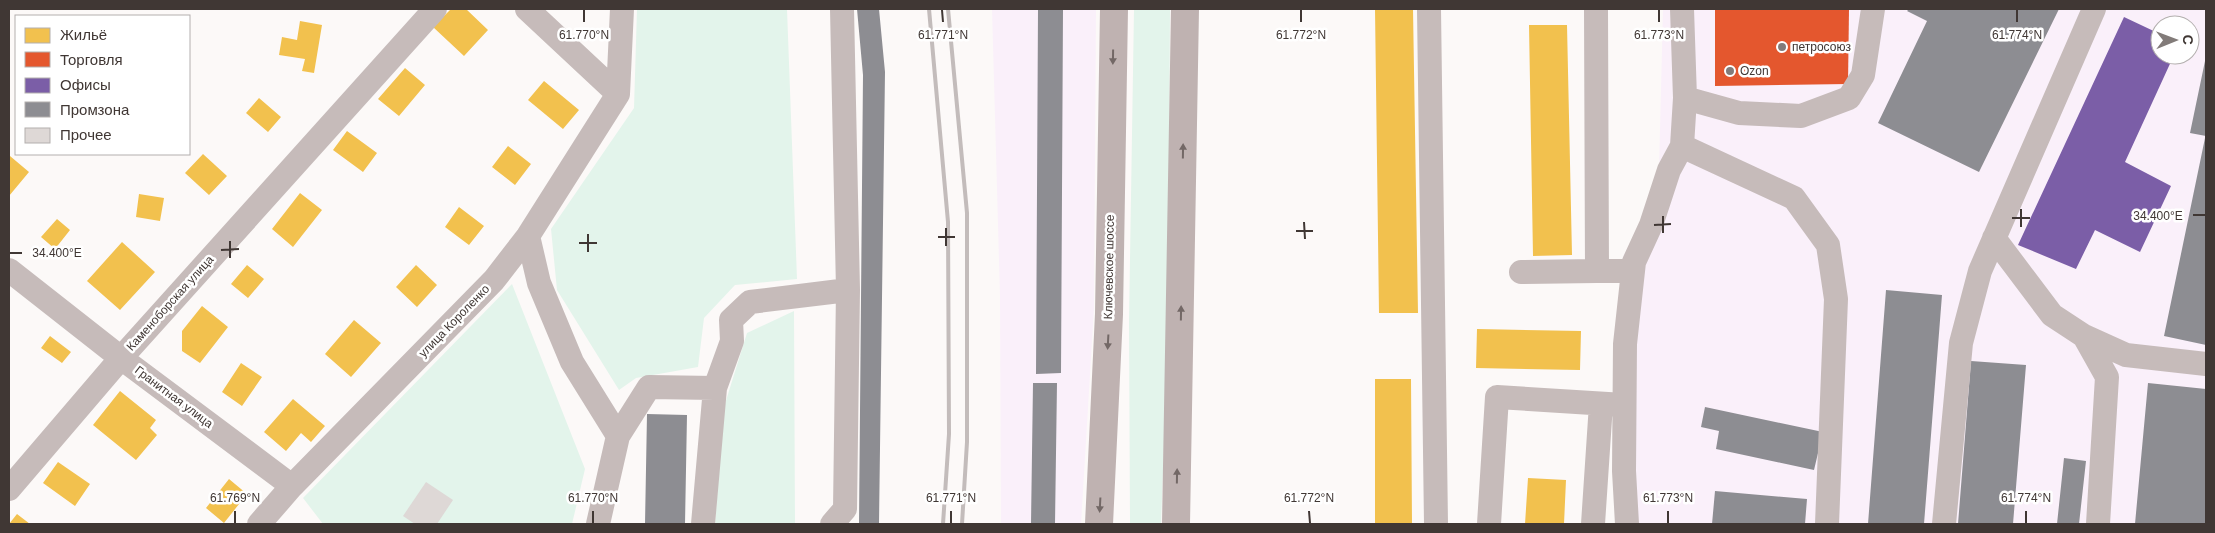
<svg xmlns="http://www.w3.org/2000/svg" width="2215" height="533" viewBox="0 0 2215 533" font-family="Arial,sans-serif">
  <rect width="100%" height="100%" fill="#fcf9f8"/>
  <path fill="#faf0fa" fill-rule="evenodd" d="M 992,9 L 1096,9 L 1094,308 L 1081,524 L 1001,524 L 1000,296 Z
    M 1663,9 L 2206,9 L 2206,524 L 1618,524 L 1615,336 L 1623,257 L 1644,216 L 1659,170 ZM 2160,25 L 2190,25 L 2190,55 L 2160,55 Z"/>
  <path fill="#e3f4eb" d="M 637,9 L 787,9 L 797,279 L 735,285 L 704,318 L 698,367 L 636,378 L 619,390 L 557,290 L 551,229 L 634,108 Z
    M 1134,9 L 1170,9 L 1168,341 L 1161,524 L 1130,524 L 1129,322 Z
    M 512,284 L 585,469 L 572,524 L 323,524 L 303,498 Z
    M 794,311 L 795,524 L 715,524 L 724,407 L 747,333 Z"/>
  <path fill="#f2c14e" d="M 451,9 L 466,9 L 488,30 L 464,56 L 433,27 Z
    M 1375,9 L 1413,9 L 1418,313 L 1379,313 Z
    M 300,21 L 322,25 L 314,73 L 302,71 L 305,59 L 279,55 L 282,37 L 297,40 Z
    M 1529,25 L 1567,25 L 1572,255 L 1533,256 Z
    M 405,68 L 425,85 L 399,116 L 378,99 Z
    M 544,81 L 579,110 L 563,129 L 528,100 Z
    M 259,98 L 281,117 L 268,132 L 246,113 Z
    M 347,131 L 377,153 L 363,172 L 333,150 Z
    M 508,146 L 531,164 L 515,185 L 492,167 Z
    M 203,154 L 227,176 L 209,195 L 185,173 Z
    M 10,156 L 29,172 L 9,196 L 9,157 Z
    M 300,193 L 322,210 L 293,247 L 272,229 Z
    M 139,194 L 164,198 L 160,221 L 136,217 Z
    M 459,207 L 484,226 L 469,245 L 445,227 Z
    M 57,219 L 70,230 L 55,249 L 41,237 Z
    M 122,242 L 155,272 L 120,310 L 87,281 Z
    M 247,265 L 264,279 L 248,298 L 231,284 Z
    M 416,265 L 437,285 L 417,307 L 396,287 Z
    M 202,306 L 228,327 L 200,363 L 182,351 L 182,331 Z
    M 354,320 L 381,343 L 351,377 L 325,354 Z
    M 1477,329 L 1581,331 L 1580,370 L 1476,368 Z
    M 50,336 L 71,352 L 62,363 L 41,348 Z
    M 241,363 L 262,377 L 242,406 L 222,392 Z
    M 1375,379 L 1411,379 L 1412,524 L 1375,524 Z
    M 120,391 L 156,420 L 150,428 L 157,435 L 136,460 L 93,425 Z
    M 293,399 L 325,426 L 311,442 L 301,433 L 286,451 L 264,432 Z
    M 58,462 L 90,484 L 75,506 L 43,483 Z
    M 1528,478 L 1566,480 L 1564,524 L 1525,524 Z
    M 229,479 L 247,494 L 224,523 L 206,508 Z
    M 17,514 L 30,524 L 9,524 Z"/>
  <path fill="#e4572e" d="M 1715,9 L 1849,9 L 1848,84 L 1715,86 Z"/>
  <path fill="#7b5ea7" d="M 2124,17 L 2160,34 L 2160,55 L 2174,55 L 2125,162 L 2171,186 L 2140,252 L 2095,230 L 2076,269 L 2018,245 Z"/>
  <path fill="#8d8d92" d="M 857,9 L 879,9 L 885,72 L 879,524 L 859,524 L 863,75 Z
    M 1038,9 L 1063,9 L 1061,373 L 1036,374 Z
    M 1909,9 L 2059,9 L 1979,172 L 1878,123 L 1927,21 L 1907,11 Z
    M 2205,61 L 2206,61 L 2206,136 L 2190,133 Z
    M 2205,138 L 2206,138 L 2206,345 L 2164,336 Z
    M 1886,290 L 1942,295 L 1924,524 L 1868,524 Z
    M 1971,361 L 2026,365 L 2013,524 L 1958,524 Z
    M 1033,383 L 1057,383 L 1055,524 L 1031,524 Z
    M 2148,383 L 2206,389 L 2206,524 L 2135,524 Z
    M 1705,407 L 1823,432 L 1814,470 L 1716,449 L 1719,431 L 1701,427 Z
    M 647,414 L 687,415 L 685,524 L 645,524 Z
    M 2064,458 L 2086,461 L 2079,524 L 2057,524 Z
    M 1715,491 L 1807,499 L 1805,524 L 1712,524 Z"/>
  <path fill="#ded8d6" d="M 426,482 L 453,500 L 437,524 L 415,524 L 403,516 Z"/>
  <g fill="none" stroke-linecap="round" stroke-linejoin="round">
    <path stroke="#c6bbba" stroke-width="24" d="M 527,9 L 618,94
      M 1429,9 L 1436,524
      M 1596,9 L 1597,271 L 1633,271
      M 1685,98 L 1739,113 L 1801,116 L 1849,98 L 1863,75 L 1873,9
      M 1682,146 L 1794,198 L 1828,245 L 1836,299 L 1827,524
      M 528,236 L 539,283 L 572,362 L 618,436 L 598,524
      M 1994,238 L 2052,315 L 2084,336 L 2126,355 L 2206,364
      M 9,270 L 121,358 L 292,486
      M 1521,272 L 1597,271
      M 2084,336 L 2107,377 L 2098,524
      M 618,436 L 649,387 L 715,388
      M 9,489 L 121,358 L 435,9
      M 259,524 L 292,486 L 494,280 L 528,236 L 618,94 L 622,9
      M 703,524 L 715,388 L 732,341 L 731,320 L 750,302 L 848,290
      M 832,524 L 845,509 L 848,290 L 842,9
      M 1489,524 L 1497,397 L 1624,405
      M 1593,524 L 1601,404
      M 1627,524 L 1624,471 L 1625,344 L 1634,262 L 1651,225 L 1669,170 L 1682,146 L 1685,98 L 1682,9
      M 1944,524 L 1961,343 L 1980,271 L 2094,9"/>
    <path stroke="#bfb2b1" stroke-width="28" d="M 1099,524 L 1109,314 L 1114,9
      M 1176,524 L 1185,9"/>
    <path stroke="#c3bcbb" stroke-width="4" d="M 929,9 L 948,222 L 949,434 L 943,524
      M 948,9 L 967,213 L 967,442 L 962,524"/>
  </g>
  <defs><path id="oneway-solid" d="M-6-.8H1V-3.2L6.5 0L1 3.2V.8H-6Z" transform="scale(1.25)"/></defs>
  <g fill="#736866">
    <use href="#oneway-solid" transform="translate(1113 57) rotate(91)"/>
    <use href="#oneway-solid" transform="translate(1183 151) rotate(-89)"/>
    <use href="#oneway-solid" transform="translate(1181 313) rotate(-89)"/>
    <use href="#oneway-solid" transform="translate(1108 342) rotate(93)"/>
    <use href="#oneway-solid" transform="translate(1177 476) rotate(-89)"/>
    <use href="#oneway-solid" transform="translate(1100 505) rotate(93)"/>
  </g>
  <path fill="none" stroke="#403734" stroke-width="2" d="M 584,10 L 584,22M 942,10 L 943,22M 1301,10 L 1301,22M 1659,10 L 1659,22M 2017,10 L 2017,22M 2021,209 L 2021,227M 2193,215 L 2205,215M 1663,216 L 1663,233M 2012,218 L 2030,218M 1304,222 L 1305,239M 1654,225 L 1671,224M 946,228 L 946,246M 1296,231 L 1313,231M 588,234 L 588,252M 938,237 L 955,237M 230,241 L 230,258M 579,243 L 597,243M 221,250 L 239,249M 10,253 L 22,253M 235,511 L 235,523M 593,511 L 593,523M 951,511 L 951,523M 1309,511 L 1310,523M 1668,511 L 1668,523M 2026,511 L 2026,523"/>
  <g fill="#827b79" stroke="#fff" stroke-width="2">
    <circle cx="1782" cy="47" r="5"/>
    <circle cx="1730" cy="71" r="5"/>
  </g>
  <g text-anchor="middle" dominant-baseline="central" stroke-width="5" stroke-linejoin="round" paint-order="stroke">
    <g font-size="12" fill="#403734" stroke="#fff" text-anchor="start">
      <text x="1792" y="47">петросоюз</text>
      <text x="1740" y="71">Ozon</text>
    </g>
    <g font-size="12" fill="#403734" stroke="#fff">
      <text transform="translate(1109 267) rotate(-89)">Ключевское шоссе</text>
      <text transform="translate(170 303) rotate(-48)">Каменоборская улица</text>
      <text transform="translate(454 321) rotate(-46)">улица Короленко</text>
      <text transform="translate(174 397) rotate(37)">Гранитная улица</text>
    </g>
  </g>
  <g font-size="12" text-anchor="middle" fill="#403734" stroke="#fff" stroke-width="5" stroke-linejoin="round" paint-order="stroke">
    <text x="584" y="39">61.770°N</text>
    <text x="943" y="39">61.771°N</text>
    <text x="1301" y="39">61.772°N</text>
    <text x="1659" y="39">61.773°N</text>
    <text x="2017" y="39">61.774°N</text>
    <text x="2158" y="220">34.400°E</text>
    <text x="57" y="257">34.400°E</text>
    <text x="235" y="502">61.769°N</text>
    <text x="593" y="502">61.770°N</text>
    <text x="951" y="502">61.771°N</text>
    <text x="1309" y="502">61.772°N</text>
    <text x="1668" y="502">61.773°N</text>
    <text x="2026" y="502">61.774°N</text>
  </g>
  <rect width="2215" height="533" fill="none" stroke="#403734" stroke-width="20"/>
  <rect x="15" y="15" width="175" height="140" fill="#ffffff" stroke="#b3afae"/>
  <rect x="25" y="28" width="25" height="15" fill="#f2c14e" stroke="#b3afae"/>
  <text x="60" y="40" font-size="15" fill="#403734">Жильё</text>
  <rect x="25" y="52" width="25" height="15" fill="#e4572e" stroke="#b3afae"/>
  <text x="60" y="65" font-size="15" fill="#403734">Торговля</text>
  <rect x="25" y="78" width="25" height="15" fill="#7b5ea7" stroke="#b3afae"/>
  <text x="60" y="90" font-size="15" fill="#403734">Офисы</text>
  <rect x="25" y="102" width="25" height="15" fill="#8d8d92" stroke="#b3afae"/>
  <text x="60" y="115" font-size="15" fill="#403734">Промзона</text>
  <rect x="25" y="128" width="25" height="15" fill="#ded8d6" stroke="#b3afae"/>
  <text x="60" y="140" font-size="15" fill="#403734">Прочее</text>
  <g transform="translate(2175 40) rotate(89)"><circle r="24" fill="#ffffff" stroke="#b3afae"/>
  <path d="M0-4L9 19L0 12L-9 19Z" fill="#827b79"/>
  <text y="-8" font-size="14" font-weight="bold" text-anchor="middle" fill="#403734">С</text>
  </g>
</svg>
